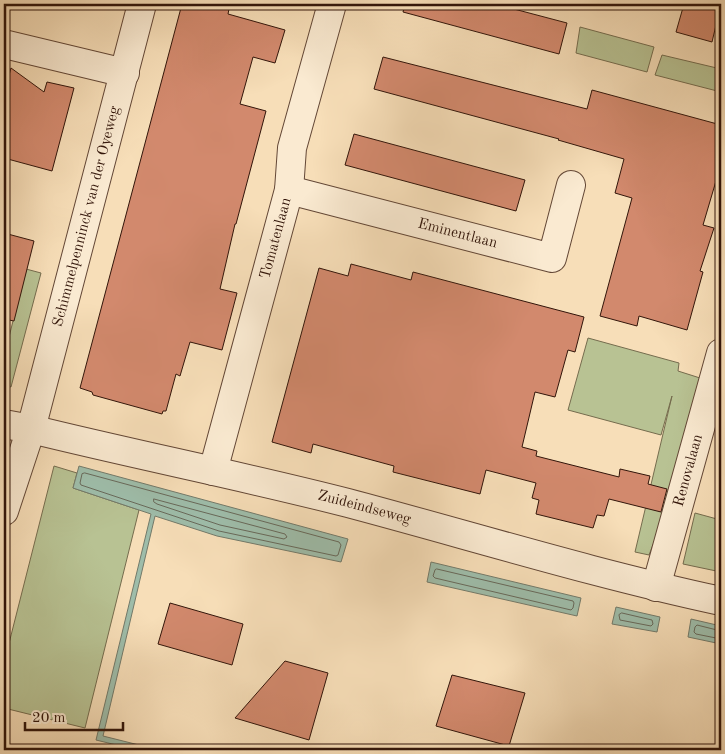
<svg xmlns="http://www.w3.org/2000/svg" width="725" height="754" viewBox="0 0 725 754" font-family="'Old Standard TT',serif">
  <rect width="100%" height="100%" fill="#f7deb8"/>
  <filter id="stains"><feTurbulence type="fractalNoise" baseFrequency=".004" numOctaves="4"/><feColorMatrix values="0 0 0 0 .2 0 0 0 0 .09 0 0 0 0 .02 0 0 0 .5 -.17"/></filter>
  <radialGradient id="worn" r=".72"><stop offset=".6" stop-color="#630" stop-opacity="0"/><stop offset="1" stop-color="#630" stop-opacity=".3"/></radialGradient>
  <path fill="#b8c293" stroke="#756c4e" d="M 580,27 L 654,47 L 647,72 L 576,53 Z
    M 662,55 L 721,69 L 721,92 L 655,75 Z
    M 26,269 L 41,273 L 11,387 L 4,385 L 4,357 Z
    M 588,338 L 679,363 L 678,371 L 700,378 L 658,532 L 649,555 L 635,552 L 672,396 L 661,435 L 568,410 Z
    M 54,466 L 77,473 L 73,488 L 139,510 L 85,728 L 4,708 L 4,663 Z
    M 721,504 L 721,572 L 683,564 L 695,513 L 717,519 Z"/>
  <path fill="#9ebdaa" stroke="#737a6a" d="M 79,466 L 348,539 L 341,562 L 217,536 L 155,516 L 103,736 L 159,750 L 137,750 L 96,740 L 151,514 L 73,488 Z
    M 431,562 L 581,598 L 577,616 L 427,582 Z
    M 616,607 L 660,617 L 657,632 L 612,624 Z
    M 691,619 L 721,626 L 721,644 L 688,637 Z"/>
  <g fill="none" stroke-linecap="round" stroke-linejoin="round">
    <path stroke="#68695a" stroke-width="1" d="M 85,473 L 339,542 L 341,545 L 338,555 L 336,556 L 219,531 L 81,485 L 80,483 L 82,474 Z
      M 154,499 L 285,534 L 287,537 L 284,539 L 220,525 L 157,504 L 154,502 Z
      M 437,569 L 573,601 L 574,603 L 573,608 L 571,610 L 435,578 L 433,576 L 435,570 Z
      M 622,613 L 652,620 L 653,624 L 651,626 L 620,620 L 619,615 Z
      M 721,631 L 697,625 L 695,627 L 694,632 L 696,634 L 721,639"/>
  </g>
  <path fill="#d2896d" stroke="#32150a" d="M 182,4 L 230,4 L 228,14 L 285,30 L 275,63 L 253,57 L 240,104 L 266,111 L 236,224 L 235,224 L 220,289 L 237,293 L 222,350 L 190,342 L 180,376 L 176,374 L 166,411 L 163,411 L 162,414 L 93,395 L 92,392 L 80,388 Z
    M 405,4 L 495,4 L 567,23 L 559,54 L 403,12 Z
    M 684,4 L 721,4 L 712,42 L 676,32 Z
    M 383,57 L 587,109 L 592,90 L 721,125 L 721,164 L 703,225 L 714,228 L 700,271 L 703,272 L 687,330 L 639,316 L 637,326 L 600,316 L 632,198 L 615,193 L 624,159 L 558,140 L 559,139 L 374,89 Z
    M 11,68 L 44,92 L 47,82 L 74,88 L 52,171 L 4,158 L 4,93 Z
    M 354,134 L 525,180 L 516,211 L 345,165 Z
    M 4,233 L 34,241 L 14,321 L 4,319 Z
    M 351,264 L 411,280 L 413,272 L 584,317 L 575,352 L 568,350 L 555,397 L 535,392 L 522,447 L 537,451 L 536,456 L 619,477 L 620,469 L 650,476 L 648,484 L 667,489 L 661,512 L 609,499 L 604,516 L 597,515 L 593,528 L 536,514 L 539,500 L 532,498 L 536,483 L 486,470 L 480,494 L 393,472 L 394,466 L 313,444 L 311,453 L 272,442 L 319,268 L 348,276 Z
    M 170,603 L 243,624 L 232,665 L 158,644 Z
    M 285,661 L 328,673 L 309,740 L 235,718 Z
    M 452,675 L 525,693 L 509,746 L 436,726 Z"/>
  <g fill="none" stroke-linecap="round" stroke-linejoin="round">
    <defs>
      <g id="minor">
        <path d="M 4,44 L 125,73"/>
        <path id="s1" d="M 289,190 L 552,258 L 571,185"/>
        <path id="s2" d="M 213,471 L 289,190 L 292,148 L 332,4"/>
        <path id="s3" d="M 4,511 L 31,429 L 142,4"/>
        <path id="s4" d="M 656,587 L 721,353"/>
      </g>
      <g id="tertiary">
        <path id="s5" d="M 4,424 L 31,429 C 136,455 243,476 348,503 C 472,536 595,574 721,601"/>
      </g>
    </defs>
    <use href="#minor" stroke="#634736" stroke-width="30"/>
    <use href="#tertiary" stroke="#634736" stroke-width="30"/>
    <use href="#minor" stroke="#faead1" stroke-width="28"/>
    <use href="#tertiary" stroke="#faead1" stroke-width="28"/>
  </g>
  <g text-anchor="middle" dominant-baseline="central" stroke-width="4" stroke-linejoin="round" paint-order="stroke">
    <g font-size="15" fill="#32150a" stroke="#faead1">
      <text stroke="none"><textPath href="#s3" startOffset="306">Schimmelpenninck van der Oyeweg</textPath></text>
      <text stroke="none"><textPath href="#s1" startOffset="174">Eminentlaan</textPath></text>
      <text stroke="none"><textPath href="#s2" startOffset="241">Tomatenlaan</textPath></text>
      <text stroke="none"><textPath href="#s4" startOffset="121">Renovalaan</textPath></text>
      <text stroke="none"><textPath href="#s5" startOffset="370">Zuideindseweg</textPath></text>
    </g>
  </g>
  <rect width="725" height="754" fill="none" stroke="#f7deb8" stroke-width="20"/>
  <rect x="5" y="5" width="715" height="744" fill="none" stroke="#32150a" stroke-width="2.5"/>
  <rect x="10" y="10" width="705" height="734" fill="none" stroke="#32150a"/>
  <path d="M25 722v8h98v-8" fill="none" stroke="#32150a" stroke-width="2.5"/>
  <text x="32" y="722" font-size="15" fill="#32150a" stroke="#faead1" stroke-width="4" paint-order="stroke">20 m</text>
  <rect width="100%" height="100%" filter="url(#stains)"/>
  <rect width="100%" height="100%" fill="url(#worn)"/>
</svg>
